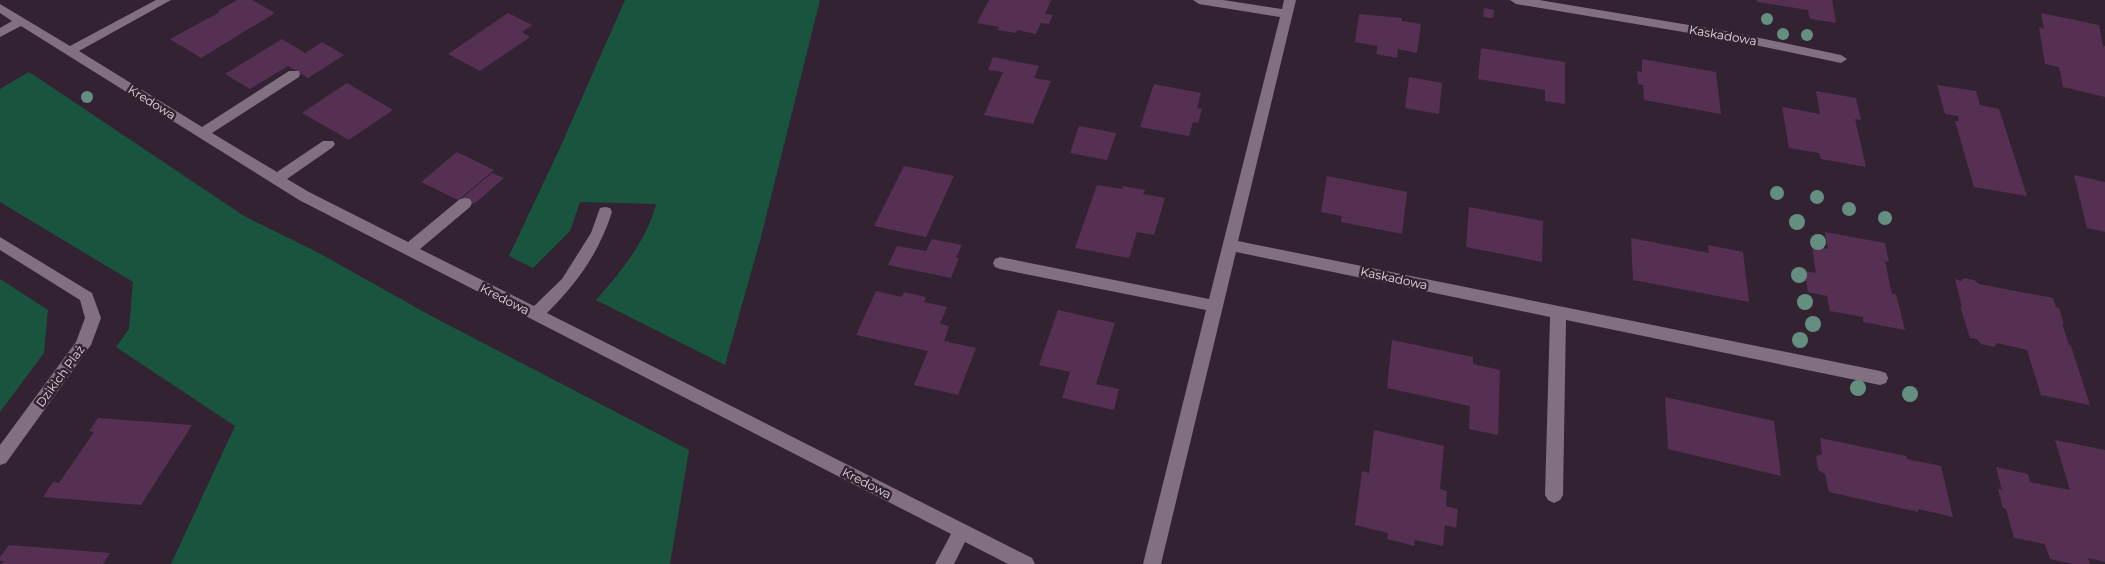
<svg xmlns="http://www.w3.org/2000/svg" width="2105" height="564" viewBox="0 0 2105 564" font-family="Montserrat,sans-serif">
  <rect width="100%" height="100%" fill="#332332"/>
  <path fill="#19543e" d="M 625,0 L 820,0 L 761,237 L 725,365 L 596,300 C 621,272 647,240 656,204 L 580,202 L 570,231 L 533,268 L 509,256 L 559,150 Z
    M 29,72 L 244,216 L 317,252 L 433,317 L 689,450 L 670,564 L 171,564 L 235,426 L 116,347 L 129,329 L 133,282 L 0,202 L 0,89 Z
    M 0,279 L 48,310 L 44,353 L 0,412 Z"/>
  <path fill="#553053" d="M 237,0 L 252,0 L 275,13 L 201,58 L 170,39 L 220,12 L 218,11 Z
    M 989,0 L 1051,0 L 1045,14 L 1053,15 L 1049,24 L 1041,23 L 1036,34 L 1017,30 L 1016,33 L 997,30 L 999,27 L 977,23 Z
    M 1757,0 L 1832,0 L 1836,23 L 1810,19 L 1808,10 L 1757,2 Z
    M 1484,8 L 1494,10 L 1493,18 L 1483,17 Z
    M 508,13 L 532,25 L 522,32 L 530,37 L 480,71 L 448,54 Z
    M 2041,13 L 2099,25 L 2103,46 L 2105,46 L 2105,97 L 2063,87 L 2059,67 L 2045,64 L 2039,27 L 2044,29 Z
    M 1359,14 L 1402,18 L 1402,21 L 1421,24 L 1417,53 L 1398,49 L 1397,58 L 1376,54 L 1378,46 L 1355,42 Z
    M 282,39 L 305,53 L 322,42 L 344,55 L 308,78 L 288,66 L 250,89 L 225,74 Z
    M 1481,48 L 1565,62 L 1565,104 L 1545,101 L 1545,90 L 1478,79 Z
    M 993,57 L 1039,66 L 1034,78 L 1051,81 L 1033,124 L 984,115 L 1003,72 L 988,70 Z
    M 1642,59 L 1716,72 L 1721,114 L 1644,100 L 1643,85 L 1638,84 L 1637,71 L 1642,72 Z
    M 1409,77 L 1442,83 L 1439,114 L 1405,108 Z
    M 347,83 L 393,110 L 349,140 L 302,113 Z
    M 1154,84 L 1201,93 L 1197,108 L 1202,109 L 1198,123 L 1193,122 L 1189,136 L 1140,127 Z
    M 1937,85 L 1976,91 L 1980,105 L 1999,109 L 2027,196 L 1974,187 L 1955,121 L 1959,121 L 1958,116 L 1945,114 Z
    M 1816,91 L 1856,98 L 1861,120 L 1855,119 L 1866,167 L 1821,159 L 1819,153 L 1789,148 L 1782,107 L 1820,114 Z
    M 1079,126 L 1116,133 L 1107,160 L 1070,153 Z
    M 457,152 L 494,170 L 458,200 L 421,182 Z
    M 904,166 L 954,176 L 926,237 L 874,226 Z
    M 492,173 L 504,178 L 474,204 L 462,198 Z
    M 2074,175 L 2105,182 L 2105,232 L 2087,228 Z
    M 1327,176 L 1407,192 L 1402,234 L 1341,222 L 1342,216 L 1321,212 Z
    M 1097,185 L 1122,189 L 1123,186 L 1145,190 L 1143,194 L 1165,198 L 1154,235 L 1137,232 L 1129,258 L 1075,248 Z
    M 1469,207 L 1543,221 L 1542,262 L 1466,247 Z
    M 1825,232 L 1885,243 L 1889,262 L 1885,261 L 1892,294 L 1896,294 L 1905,330 L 1863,322 L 1863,317 L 1830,311 L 1827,296 L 1808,292 L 1804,271 L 1816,273 L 1812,246 L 1828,249 Z
    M 1631,238 L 1709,253 L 1708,245 L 1743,252 L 1749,302 L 1633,280 Z
    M 932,239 L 962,245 L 956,258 L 959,258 L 951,278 L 888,265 L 897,246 L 926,251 Z
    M 1964,278 L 1974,280 L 1979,284 L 2053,298 L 2056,307 L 2059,308 L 2064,324 L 2062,323 L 2069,345 L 2071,346 L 2090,405 L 2041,395 L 2027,350 L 1997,343 L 1994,347 L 1981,344 L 1977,339 L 1970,338 L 1960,306 L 1962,307 L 1955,279 L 1961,281 Z
    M 876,291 L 902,297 L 904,292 L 926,297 L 924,302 L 947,307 L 940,324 L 949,326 L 944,341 L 976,348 L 958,395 L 914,385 L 928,351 L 856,335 Z
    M 1058,310 L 1115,323 L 1096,384 L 1119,389 L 1114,410 L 1062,398 L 1070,372 L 1039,365 Z
    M 1392,340 L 1473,357 L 1473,364 L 1500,370 L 1498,435 L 1469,429 L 1470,406 L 1387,388 Z
    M 1665,397 L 1774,421 L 1781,476 L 1668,449 Z
    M 98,418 L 192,425 L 141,505 L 43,497 L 53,482 L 59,483 L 94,432 L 89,431 Z
    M 1374,430 L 1444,446 L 1440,489 L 1447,491 L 1446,506 L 1458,509 L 1456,528 L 1445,525 L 1443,546 L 1415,540 L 1414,546 L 1387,539 L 1388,533 L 1355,525 L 1362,471 L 1369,473 Z
    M 1820,438 L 1906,456 L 1907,459 L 1941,466 L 1953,517 L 1918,509 L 1918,512 L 1829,492 L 1825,474 L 1818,470 L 1816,456 L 1822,454 Z
    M 2055,440 L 2105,450 L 2105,562 L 2088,558 L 2090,564 L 2073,564 L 2050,559 L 2045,544 L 2014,538 L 2006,509 L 2003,508 L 1998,489 L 2002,490 L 1996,467 L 2028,474 L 2030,482 L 2070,490 Z
    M 9,545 L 110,553 L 103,564 L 1,564 L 4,561 L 0,561 L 0,557 Z"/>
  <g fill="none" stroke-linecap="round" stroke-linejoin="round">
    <path fill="#826f81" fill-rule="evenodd" d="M 156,0 L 171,0 L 79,51 L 202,127 L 289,71 L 299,71 L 300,74 L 299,77 L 212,133 L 277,172 L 323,141 L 333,141 L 335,144 L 333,147 L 287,179 L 309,192 L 408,242 L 460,199 L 465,198 L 470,199 L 472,203 L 470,207 L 420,249 L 534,306 L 562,279 L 591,233 L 600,208 L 605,207 L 610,208 L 612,212 C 599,253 577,283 547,313 L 1032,558 L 1035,564 L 1008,564 L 965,542 L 954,564 L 935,564 L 951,534 L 299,200 L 21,26 L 0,37 L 0,28 L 12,21 L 0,13 L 0,4 L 70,46 Z
      M 1193,0 L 1223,0 L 1282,9 L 1284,0 L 1296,0 L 1238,241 L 1880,371 L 1886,373 L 1888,378 L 1886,383 L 1880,385 L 1566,320 L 1563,495 L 1560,500 L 1554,503 L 1548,500 L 1545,495 L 1550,317 L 1236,252 L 1161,564 L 1143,564 L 1206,310 L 1000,269 L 995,267 L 993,263 L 995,259 L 1000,257 L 1209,299 L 1280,17 L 1199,4 Z
      M 1510,0 L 1539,0 L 1731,32 L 1841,55 L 1847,59 L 1841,63 L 1731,40 L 1516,4 Z
      M 0,237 L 92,293 L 101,318 L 91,345 L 6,463 L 0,465 L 0,445 L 76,342 L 85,318 L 80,300 L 0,250 Z"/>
  </g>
  <g fill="#648f80">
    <circle cx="1767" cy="19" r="6"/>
    <circle cx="1783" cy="34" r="6"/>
    <circle cx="1807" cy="35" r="6"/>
    <circle cx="87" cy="97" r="6"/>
    <circle cx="1777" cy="193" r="7"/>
    <circle cx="1817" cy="197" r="7"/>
    <circle cx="1849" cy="209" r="7"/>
    <circle cx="1885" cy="218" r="7"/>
    <circle cx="1797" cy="222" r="8"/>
    <circle cx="1818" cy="242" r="8"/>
    <circle cx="1799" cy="275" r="8"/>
    <circle cx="1805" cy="302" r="8"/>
    <circle cx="1813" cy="324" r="8"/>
    <circle cx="1800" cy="340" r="8"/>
    <circle cx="1858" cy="388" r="8"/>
    <circle cx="1910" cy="394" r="8"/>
  </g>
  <g text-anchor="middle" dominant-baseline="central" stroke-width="5" stroke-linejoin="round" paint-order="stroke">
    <g font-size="12" fill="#e3d8e2" stroke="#332332">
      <text transform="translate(1723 35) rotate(10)">Kaskadowa</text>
      <text transform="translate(152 102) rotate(32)">Kredowa</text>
      <text transform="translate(1394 278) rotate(12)">Kaskadowa</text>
      <text transform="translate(505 299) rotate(27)">Kredowa</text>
      <text transform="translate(60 376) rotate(-54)">Dzikich Plaż</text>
      <text transform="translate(867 483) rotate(27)">Kredowa</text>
    </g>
  </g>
</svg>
